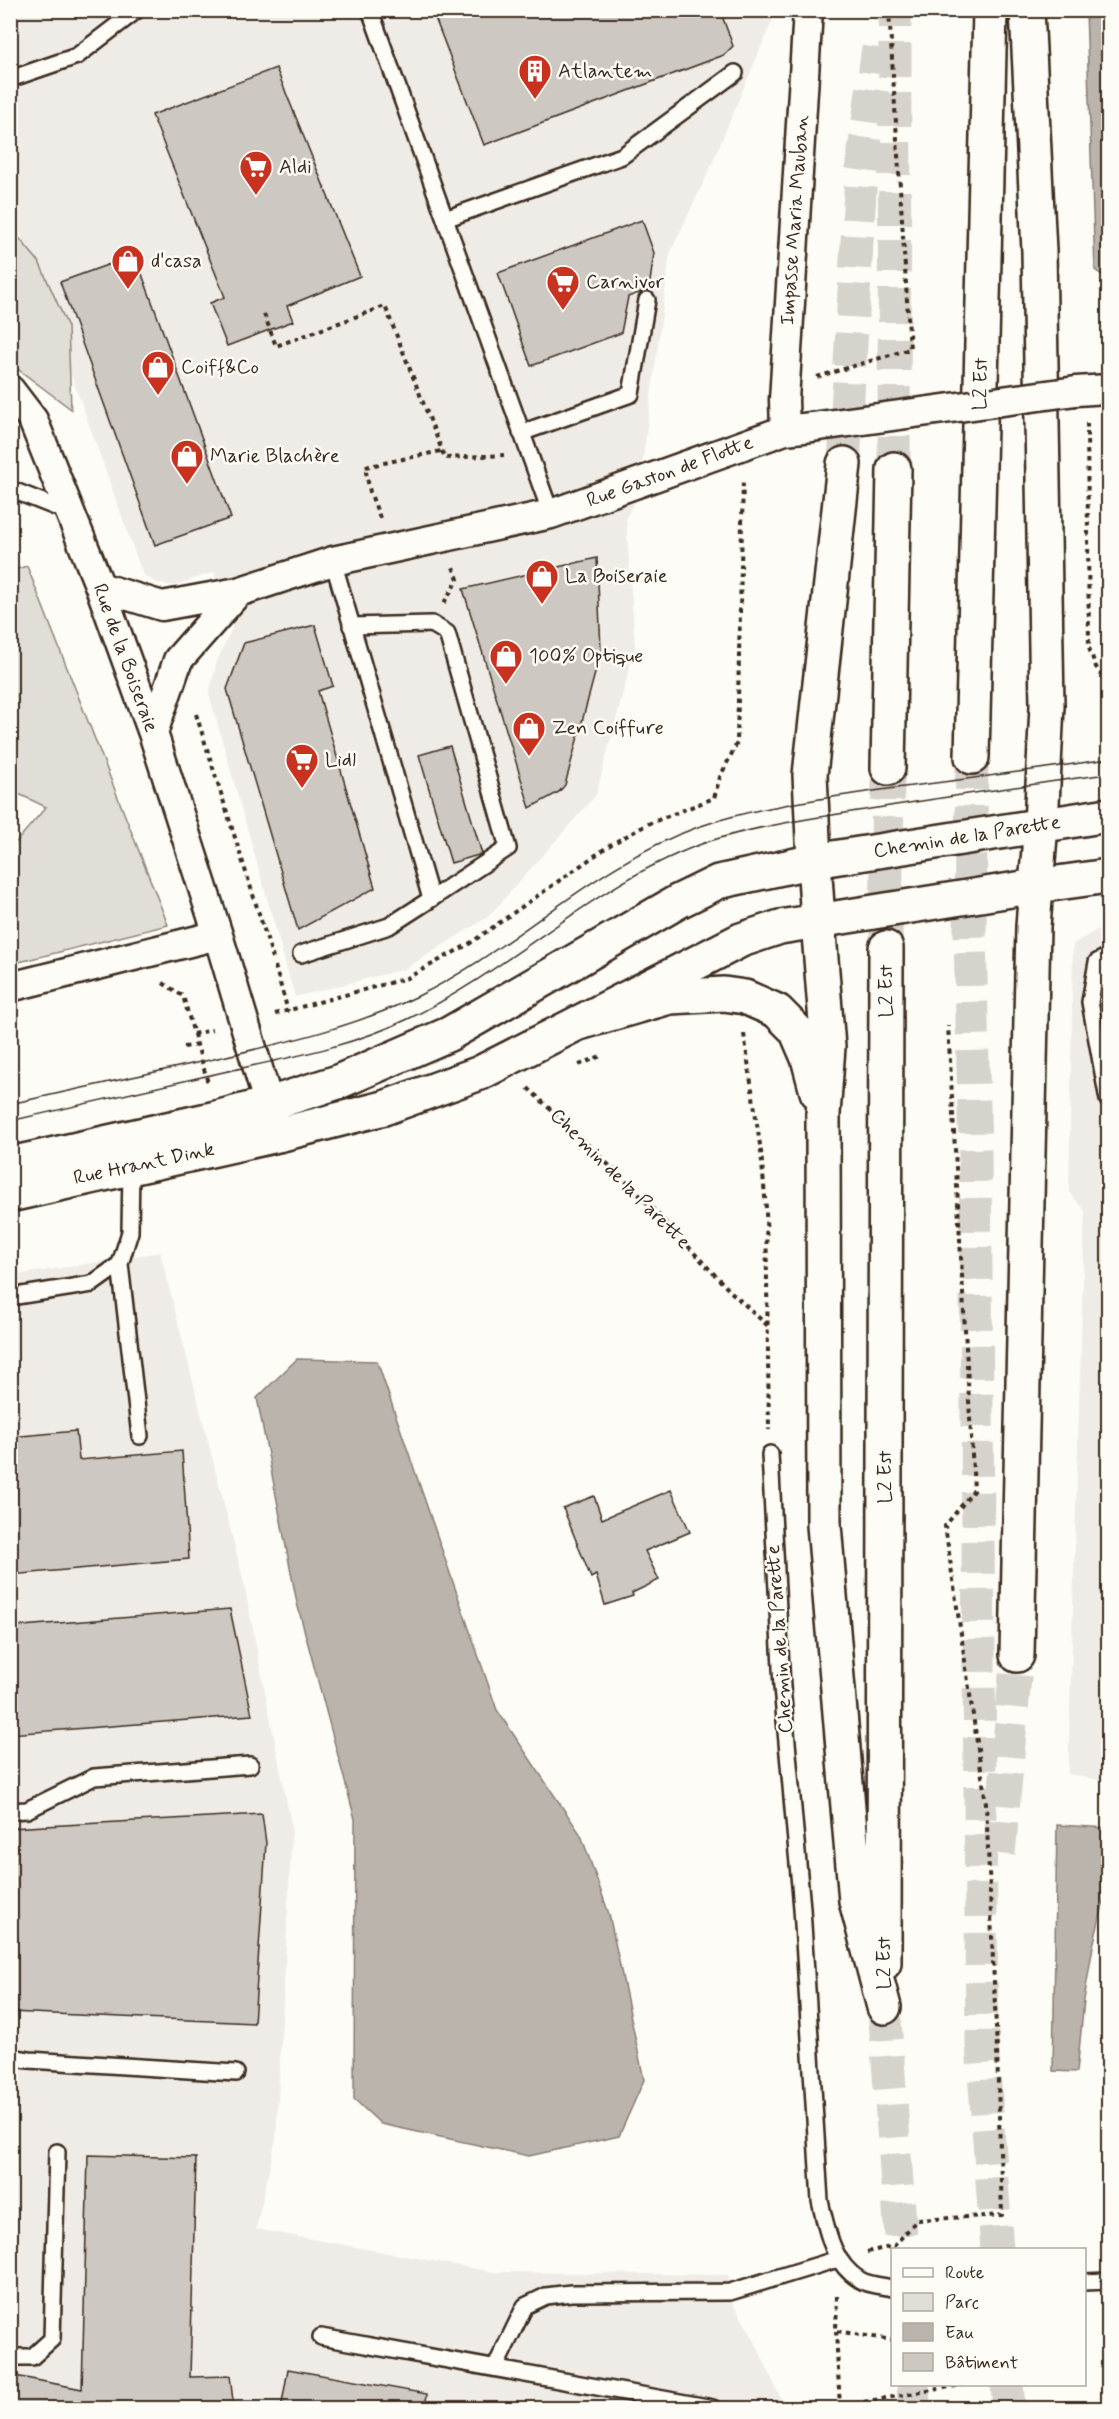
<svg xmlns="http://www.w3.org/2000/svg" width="1119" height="2419" viewBox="0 0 1119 2419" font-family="Mynerve,sans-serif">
  <rect width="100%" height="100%" fill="#fdfcf7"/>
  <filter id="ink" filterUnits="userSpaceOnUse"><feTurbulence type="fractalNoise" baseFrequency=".0167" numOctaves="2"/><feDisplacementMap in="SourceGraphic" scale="12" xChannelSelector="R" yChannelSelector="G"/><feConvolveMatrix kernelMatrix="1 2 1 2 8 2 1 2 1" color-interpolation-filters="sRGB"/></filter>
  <g filter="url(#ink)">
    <path fill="#efece7" d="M 10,11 L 773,11 L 773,19 L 707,175 L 670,253 L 638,496 L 626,517 L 635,647 L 596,795 L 488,917 L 405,969 L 295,997 L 209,694 L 217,661 L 232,628 L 214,572 L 173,586 L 157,583 L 143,575 L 11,207 Z
      M 1108,923 L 1108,1782 L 1068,1774 L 1085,1211 L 1069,1192 L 1073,944 Z
      M 160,1252 L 243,1579 L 292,1829 L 276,2138 L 256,2229 L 493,2272 L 728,2275 L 733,2304 L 753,2337 L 782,2401 L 783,2408 L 11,2408 L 11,1276 Z"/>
    <path fill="#e1ded7" stroke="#8e847a" stroke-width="1.5" d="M 11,228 L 39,262 L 68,327 L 71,409 L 11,364 Z
      M 27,566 L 168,925 L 11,964 L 11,848 L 46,807 L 21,795 L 11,794 L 11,571 Z"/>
    <path fill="#bbb4ad" stroke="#887d74" stroke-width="1.5" d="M 1086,11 L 1108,11 L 1108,279 L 1095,270 Z
      M 297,1359 L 377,1361 L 497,1710 L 581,1835 L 609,1914 L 644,2080 L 619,2136 L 529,2156 L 381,2124 L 354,2099 L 355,1819 L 297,1603 L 257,1398 Z
      M 1057,1825 L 1108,1828 L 1108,1884 L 1093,1946 L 1084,2000 L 1077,2072 L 1053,2071 Z"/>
    <path fill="#cdc8c2" stroke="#3b2a1e" stroke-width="1.5" d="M 432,10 L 720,10 L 733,46 L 724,55 L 484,145 Z
      M 276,68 L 360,276 L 287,306 L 293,321 L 227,346 L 210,303 L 225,297 L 152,115 Z
      M 642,220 L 654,253 L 649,289 L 628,297 L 621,333 L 531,366 L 498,273 Z
      M 135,255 L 231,518 L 155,545 L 60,282 Z
      M 597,558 L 601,651 L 565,785 L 559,792 L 530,808 L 463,589 Z
      M 315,625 L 333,686 L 318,691 L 375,888 L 298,930 L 227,689 L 244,643 Z
      M 450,746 L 482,854 L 451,863 L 419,755 Z
      M 76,1431 L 79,1460 L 182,1451 L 189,1559 L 10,1575 L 10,1437 Z
      M 671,1490 L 690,1532 L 645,1551 L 659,1580 L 632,1593 L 633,1596 L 605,1605 L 596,1575 L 591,1578 L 563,1508 L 594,1496 L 602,1519 Z
      M 230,1609 L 252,1715 L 10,1734 L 10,1627 Z
      M 262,1814 L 266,1843 L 254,2023 L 10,2012 L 10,1828 Z
      M 88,2155 L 196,2158 L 190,2377 L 230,2376 L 234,2409 L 10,2409 L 10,2375 L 82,2389 Z
      M 288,2369 L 427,2394 L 425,2409 L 281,2409 Z"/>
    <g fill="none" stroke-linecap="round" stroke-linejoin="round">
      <path stroke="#d6d2cc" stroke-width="33" stroke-dasharray="33 16" stroke-linecap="butt" d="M 844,464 L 861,174 L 878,48
        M 894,469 L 895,10
        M 972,757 L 970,932 L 975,1155 L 982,2044 L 997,2250
        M 886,948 L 888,768
        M 999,1854 L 1017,1655
        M 884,2007 L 902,2250
        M 913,2384 L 914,2408
        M 1007,2384 L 1009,2408"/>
      <defs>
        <path id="service" d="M 370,10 L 551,514
          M 10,79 L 77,56 L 137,10
          M 445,219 L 622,156 L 735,73
          M 521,433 L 631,394 L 647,300
          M 10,489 L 68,512
          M 333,561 L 431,899 L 508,848 L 447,633 L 432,624 L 351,626
          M 301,954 L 389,926 L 431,899
          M 1108,956 L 1097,962 L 1090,1002 L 1108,1100
          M 120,1264 L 140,1436
          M 10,1297 L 92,1284 L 120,1264 L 130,1232 L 131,1167
          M 770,1454 L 782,1687 L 802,1908 L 820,2201 C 827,2230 832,2263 860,2280 C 868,2285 883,2286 892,2288
          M 10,1811 L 27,1810 L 94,1777 L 250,1765
          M 10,2057 L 29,2060 L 236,2073
          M 1084,2282 L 1108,2281
          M 321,2337 L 713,2408
          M 10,2357 L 32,2357 L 52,2339 L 57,2152
          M 495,2368 L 525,2306 L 546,2296 L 571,2293 L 730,2292 L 838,2259"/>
        <path id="minor" d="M 10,390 L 33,420 L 100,587 L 153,733 L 218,935 L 275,1125
          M 1076,391 L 1108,389
          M 785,430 L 784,400 L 808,10
          M 100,587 L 162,606 L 238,592 L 333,561 L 551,514 L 785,430 L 812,427
          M 153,733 L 178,660 L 238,592
          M 10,987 L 218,935"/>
        <path id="tertiary" d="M 814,861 L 818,921
          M 1036,886 L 1041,824
          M 10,1164 L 216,1118 L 269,1104 L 338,1082 L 449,1034 L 679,901 L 718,882 L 814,861 L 1108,815
          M 10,1195 L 278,1135 L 384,1108 L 480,1073 L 741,940 L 780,927 L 1036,886 L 1108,876"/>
        <path id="motorway" d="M 1027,10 L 1039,251 L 1047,706 L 1041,824
          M 972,757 L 990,10
          M 888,768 L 894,469
          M 814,861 L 810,775 L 844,464
          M 818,921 L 828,1047 L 823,1114 L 824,1525 L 856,1901 L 884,2007
          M 579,1023 L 670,997 L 724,994 L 745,997 L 777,1011 L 796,1030 L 808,1058 L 817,1092
          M 1017,1655 L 1033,927 L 1036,886
          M 884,1963 L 886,948"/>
      </defs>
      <use href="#service" stroke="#3b2a1e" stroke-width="20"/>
      <use href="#minor" stroke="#3b2a1e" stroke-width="33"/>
      <use href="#tertiary" stroke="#3b2a1e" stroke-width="38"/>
      <use href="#motorway" stroke="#3b2a1e" stroke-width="38"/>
      <path stroke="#3b2a1e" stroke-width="4" stroke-dasharray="4.5 4.5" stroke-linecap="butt" d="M 264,314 L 276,346 L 385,306 L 445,458 L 504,455
        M 817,377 L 910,349 L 889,10
        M 1087,423 L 1089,648 L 1096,667 L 1108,684
        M 380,518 L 370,492 L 365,467 L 441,451
        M 444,603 L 458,579 L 453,567
        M 196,714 L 273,958
        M 275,966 L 288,1011
        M 163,983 L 183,996 L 208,1083
        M 275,1014 L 407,978 L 469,944 L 610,845 L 648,824 L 714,798 L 720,777 L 737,743 L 743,480
        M 193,1034 L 212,1030
        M 744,1034 L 761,1152 L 766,1208 L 769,1430
        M 184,1047 L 198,1045
        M 579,1065 L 603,1055
        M 528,1088 L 635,1190 L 730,1291 L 768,1326
        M 867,2252 L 894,2246 L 917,2220 L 1002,2215 L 997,2050 L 986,1803 L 945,1526 L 974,1490 L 948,1025
        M 837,2296 L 836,2331 L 892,2340
        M 836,2331 L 840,2408
        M 842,2408 L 840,2406 L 967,2384"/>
      <use href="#service" stroke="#fdfcf7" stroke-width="15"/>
      <use href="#minor" stroke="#fdfcf7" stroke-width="28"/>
      <use href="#tertiary" stroke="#fdfcf7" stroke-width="33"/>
      <use href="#motorway" stroke="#fdfcf7" stroke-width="33"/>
      <path stroke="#3b2a1e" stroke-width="1.5" d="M 10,1104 C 75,1090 140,1075 205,1061 C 278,1044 350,1029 418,996 C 516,948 594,864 698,827 C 759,806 825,798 888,789 C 961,780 1035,770 1108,759
        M 10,1121 C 77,1106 144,1090 210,1075 C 276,1060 346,1049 408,1019 C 513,969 598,879 710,841 C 764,824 821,817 877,808 C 954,796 1031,784 1108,774"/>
      <defs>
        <path id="minor-bridge" d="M 812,427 L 1076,391"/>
      </defs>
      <use href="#minor-bridge" stroke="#3b2a1e" stroke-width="33" stroke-linecap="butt"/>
      <use href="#minor-bridge" stroke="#fdfcf7" stroke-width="28"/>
    </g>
  </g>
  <defs>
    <symbol id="building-pin" viewBox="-11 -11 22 30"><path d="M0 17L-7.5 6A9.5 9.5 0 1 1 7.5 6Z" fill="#c8321e" stroke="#fdfcf7"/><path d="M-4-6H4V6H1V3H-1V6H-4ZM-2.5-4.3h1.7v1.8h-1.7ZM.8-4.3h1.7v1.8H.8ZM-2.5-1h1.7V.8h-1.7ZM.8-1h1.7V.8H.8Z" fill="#fff"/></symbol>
    <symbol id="supermarket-pin" viewBox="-11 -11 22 30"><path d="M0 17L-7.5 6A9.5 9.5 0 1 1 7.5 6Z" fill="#c8321e" stroke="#fdfcf7"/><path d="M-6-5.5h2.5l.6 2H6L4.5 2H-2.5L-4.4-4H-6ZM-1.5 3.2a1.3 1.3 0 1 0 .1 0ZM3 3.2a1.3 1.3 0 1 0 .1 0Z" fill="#fff"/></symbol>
    <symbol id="shop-pin" viewBox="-11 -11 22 30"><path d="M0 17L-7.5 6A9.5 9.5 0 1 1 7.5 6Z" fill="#c8321e" stroke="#fdfcf7"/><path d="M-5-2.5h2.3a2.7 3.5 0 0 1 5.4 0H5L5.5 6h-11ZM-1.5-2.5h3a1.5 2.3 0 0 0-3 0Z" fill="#fff"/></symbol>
  </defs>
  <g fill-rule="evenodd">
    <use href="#building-pin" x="516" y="52" width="38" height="52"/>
    <use href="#supermarket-pin" x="237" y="148" width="38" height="52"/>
    <use href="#shop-pin" x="109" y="242" width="38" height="52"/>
    <use href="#supermarket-pin" x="544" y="263" width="38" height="52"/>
    <use href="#shop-pin" x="139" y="348" width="38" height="52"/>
    <use href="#shop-pin" x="168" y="437" width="38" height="52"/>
    <use href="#shop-pin" x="523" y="557" width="38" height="52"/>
    <use href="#shop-pin" x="487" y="637" width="38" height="52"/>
    <use href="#shop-pin" x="510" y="709" width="38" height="52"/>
    <use href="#supermarket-pin" x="283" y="741" width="38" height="52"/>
  </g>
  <g text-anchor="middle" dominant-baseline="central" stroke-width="5" stroke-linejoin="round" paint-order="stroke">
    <g font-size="20" fill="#3b2a1e" stroke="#fdfcf7" text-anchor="start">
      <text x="558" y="71">Atlantem</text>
      <text x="279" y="167">Aldi</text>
      <text x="151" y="261">d'casa</text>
      <text x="586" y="282">Carnivor</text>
      <text x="181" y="367">Coiff&amp;Co</text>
      <text x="210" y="456">Marie Blachère</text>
      <text x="565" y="576">La Boiseraie</text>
      <text x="529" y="656">100% Optique</text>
      <text x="552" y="728">Zen Coiffure</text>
      <text x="325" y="760">Lidl</text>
    </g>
    <g font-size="20" fill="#3b2a1e" stroke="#fdfcf7">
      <text transform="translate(795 220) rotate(-86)">Impasse Maria Mauban</text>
      <text transform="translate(981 384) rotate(-89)">L2 Est</text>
      <text transform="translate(670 472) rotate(-20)">Rue Gaston de Flotte</text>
      <text transform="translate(125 658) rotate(70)">Rue de la Boiseraie</text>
      <text transform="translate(967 837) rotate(-9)">Chemin de la Parette</text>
      <text transform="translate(886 991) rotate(-90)">L2 Est</text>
      <text transform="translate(144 1164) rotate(-12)">Rue Hrant Dink</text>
      <text transform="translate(620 1179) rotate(45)">Chemin de la Parette</text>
      <text transform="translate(885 1477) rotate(-90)">L2 Est</text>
      <text transform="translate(780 1639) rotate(-94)">Chemin de la Parette</text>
      <text transform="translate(884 1963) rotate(-90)">L2 Est</text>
    </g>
  </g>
  <rect width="1119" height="2419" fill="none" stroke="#fdfcf7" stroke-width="36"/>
  <rect x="18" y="18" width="1083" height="2383" fill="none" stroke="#3b2a1e" stroke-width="2" filter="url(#ink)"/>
  <rect x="891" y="2248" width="195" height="138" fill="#fdfcf7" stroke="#afa8a0" stroke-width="1.5"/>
  <rect x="903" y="2268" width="30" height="9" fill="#fdfcf7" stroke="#afa8a0" stroke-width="1.5"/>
  <text x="945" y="2278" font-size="18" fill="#3b2a1e">Route</text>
  <rect x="903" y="2293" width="30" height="18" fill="#e1ded7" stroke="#afa8a0" stroke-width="1.5"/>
  <text x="945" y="2308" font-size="18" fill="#3b2a1e">Parc</text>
  <rect x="903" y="2323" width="30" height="18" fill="#bbb4ad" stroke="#afa8a0" stroke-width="1.5"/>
  <text x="945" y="2338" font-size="18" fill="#3b2a1e">Eau</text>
  <rect x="903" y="2353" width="30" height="18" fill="#cdc8c2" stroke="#afa8a0" stroke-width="1.5"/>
  <text x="945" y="2368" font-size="18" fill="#3b2a1e">Bâtiment</text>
</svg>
